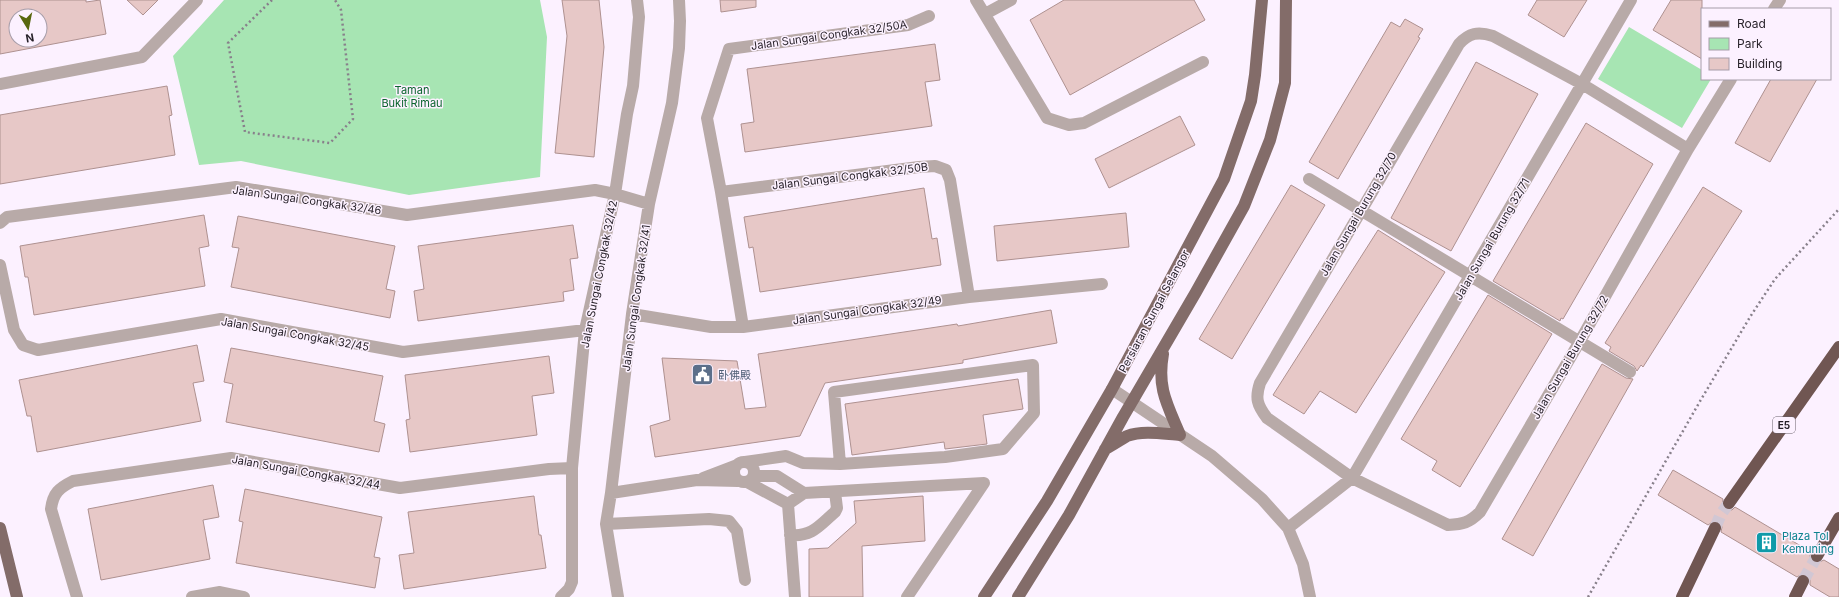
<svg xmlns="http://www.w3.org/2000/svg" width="1839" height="597" viewBox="0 0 1839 597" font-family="Inter,'Noto Sans SC',sans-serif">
  <rect width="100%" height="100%" fill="#fcf1ff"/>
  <path fill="#a7e5b3" d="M 224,0 L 540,0 L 547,37 L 540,177 L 409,195 L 241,161 L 199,165 L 173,56 Z
    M 1629,27 L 1702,70 L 1702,79 L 1711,79 L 1682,128 L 1598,79 Z"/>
  <path fill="#e7c8c7" stroke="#ae9190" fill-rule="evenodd" d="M 0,0 L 86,0 L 86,2 L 100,0 L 106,34 L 0,54 ZM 16,16 L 40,16 L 40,40 L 16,40 Z
    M 127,0 L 158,0 L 143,15 Z
    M 562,0 L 599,0 L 604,47 L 594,157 L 555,153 L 567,36 Z
    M 720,0 L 756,0 L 756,7 L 721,12 Z
    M 1064,0 L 1194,0 L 1205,20 L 1070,95 L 1030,20 Z
    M 1537,0 L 1587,0 L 1564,37 L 1528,15 Z
    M 1671,0 L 1702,0 L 1702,59 L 1653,30 Z
    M 1405,19 L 1423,29 L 1418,37 L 1420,38 L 1338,179 L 1309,162 L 1391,22 L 1400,27 Z
    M 935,44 L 940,80 L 925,82 L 932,126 L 745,152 L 741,124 L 754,122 L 747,69 Z
    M 1476,62 L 1538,94 L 1451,251 L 1391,218 Z
    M 1771,79 L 1817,79 L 1770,162 L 1735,143 Z
    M 167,86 L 172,115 L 169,116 L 175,155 L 0,184 L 0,115 Z
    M 1180,116 L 1195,145 L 1109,188 L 1095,159 Z
    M 1586,123 L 1653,164 L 1563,319 L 1561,318 L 1560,321 L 1493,281 Z
    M 1291,185 L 1325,205 L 1232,359 L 1199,339 Z
    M 1703,187 L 1742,211 L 1643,367 L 1641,365 L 1637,371 L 1634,366 L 1609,351 L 1611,347 L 1605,343 Z
    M 924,188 L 932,239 L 937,238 L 941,265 L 760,292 L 753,247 L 749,248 L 744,217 Z
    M 1126,213 L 1129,247 L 997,261 L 994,226 Z
    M 204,215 L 209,246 L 199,248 L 205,286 L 34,315 L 28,277 L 25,277 L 20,246 Z
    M 238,216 L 395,246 L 386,289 L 395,291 L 390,318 L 231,287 L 239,248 L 232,247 Z
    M 573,225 L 578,258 L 570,259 L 574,290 L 563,292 L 564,301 L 418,321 L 414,291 L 424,289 L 418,246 Z
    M 1378,230 L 1445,272 L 1356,413 L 1320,391 L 1304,414 L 1273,395 Z
    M 1488,295 L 1552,334 L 1460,487 L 1432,470 L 1437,461 L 1401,439 Z
    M 1051,310 L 1057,343 L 963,360 L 963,363 L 825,383 L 800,436 L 655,457 L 650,426 L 670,420 L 662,358 L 737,361 L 745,409 L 766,407 L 758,354 L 957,324 L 958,326 Z
    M 197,345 L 204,381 L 193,383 L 201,421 L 37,452 L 31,416 L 27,416 L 19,380 Z
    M 231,348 L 383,376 L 374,421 L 385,424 L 379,452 L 226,422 L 233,384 L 224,382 Z
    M 549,356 L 554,393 L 532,396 L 537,435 L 410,452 L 406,420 L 410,419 L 405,375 Z
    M 1602,364 L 1626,378 L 1633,379 L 1533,556 L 1502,539 Z
    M 1018,379 L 1023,409 L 983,415 L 987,444 L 945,449 L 944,442 L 852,455 L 845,404 Z
    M 1673,470 L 1723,499 L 1722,506 L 1725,509 L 1732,510 L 1735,507 L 1811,552 L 1810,556 L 1813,562 L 1817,563 L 1824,560 L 1839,569 L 1839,597 L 1830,597 L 1810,585 L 1810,580 L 1807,575 L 1802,574 L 1797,577 L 1721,532 L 1722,527 L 1719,521 L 1714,521 L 1708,525 L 1658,495 Z
    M 213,485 L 219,517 L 203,520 L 210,559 L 101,580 L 88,509 Z
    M 245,489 L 382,517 L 374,557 L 380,558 L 375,588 L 236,563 L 243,522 L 239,521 Z
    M 534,496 L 539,535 L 541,535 L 546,568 L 404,589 L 399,555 L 414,553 L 408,512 Z
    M 923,496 L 925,541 L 862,546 L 863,597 L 809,597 L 809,549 L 828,548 L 856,523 L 854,501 Z"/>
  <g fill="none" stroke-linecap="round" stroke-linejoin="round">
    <path stroke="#d1c7d4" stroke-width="12" stroke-dasharray="12 6" stroke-linecap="butt" d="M 1715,528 L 1721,514 L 1729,503
      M 1803,581 L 1817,556"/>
    <path stroke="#88808b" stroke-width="2.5" stroke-dasharray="2 3" stroke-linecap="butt" d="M 272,0 L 228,43 L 245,132 L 330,143 L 353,119 L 341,10 L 335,0
      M 1588,597 L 1699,403 L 1750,317 L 1775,279 L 1839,209"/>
    <path stroke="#b8aaa8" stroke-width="12" d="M 976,0 L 1047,118 L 1069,125 L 1084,123 L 1203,62
      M 1774,9 L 1780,0
      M 985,14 L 1011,0
      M 0,84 L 142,57 L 197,0
      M 1688,149 L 1582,84 L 1493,36 C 1478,31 1469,33 1459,44 L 1260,383 C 1255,398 1257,405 1267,418 L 1352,478 L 1448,525 C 1463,524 1469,523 1480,512 L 1580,341 L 1688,149 L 1731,79
      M 1309,179 L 1630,372
      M 721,192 L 919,167 L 935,166 L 946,170 L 950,180 L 969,297
      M 0,223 L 7,217 L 236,187 L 407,215 L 595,190 L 615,194 L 649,204
      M 0,265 L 14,330 L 23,345 L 38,350 L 221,319 L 403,352 L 585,330
      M 632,314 L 711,327 L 743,327 L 969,297 L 1102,284
      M 743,327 L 721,192 L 707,118 L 729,49 L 908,25 L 929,16
      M 1112,389 L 1212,456 L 1262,499 L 1288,528 L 1303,564 L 1310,597
      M734 472a10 10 0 1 1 20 0a10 10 0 1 1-20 0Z
      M 745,462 L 786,456 L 803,463 L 840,464 L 945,457 L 1003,449 L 1034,413 L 1033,365 L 834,392 L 840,464
      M 754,476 L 777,476 L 804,493
      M 703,478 L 737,465
      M 747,482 L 788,504
      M 611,493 L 697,480 L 738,481
      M 788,504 L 804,493 L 984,483 L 907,597
      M 788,504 L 795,597
      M 606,524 L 709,519 L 729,521 L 737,531 L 745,580
      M 1288,528 L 1352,478 L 1631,0
      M 790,535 C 812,537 819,526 835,512 L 837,508 L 835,492
      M 77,597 L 51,509 C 53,493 59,488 73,481 L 231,458 L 400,488 L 549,469 L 572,468
      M 192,597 L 220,592 L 244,597
      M 561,597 L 569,589 L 572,582 L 572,468 L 585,330 L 615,194 L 627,114 L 633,86 L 639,17 L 637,0
      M 618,597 L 606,524 L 611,493 L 632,314 L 649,204 L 672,103 L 679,48 L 680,21 L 679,0"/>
    <path stroke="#836c69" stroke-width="12" d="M 1105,449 C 1113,445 1120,440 1127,436 C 1143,430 1164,434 1180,435 C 1167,404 1157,388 1163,354
      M 0,528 L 17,597
      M 984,597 L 1047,501 L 1112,389 L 1224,179 L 1251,101 L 1255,75 L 1262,0
      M 1018,597 L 1069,515 L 1123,417 L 1196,292 L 1244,206 L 1270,140 L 1285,83 L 1286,0"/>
    <path stroke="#705652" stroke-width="12" d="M 1729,503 L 1839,347
      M 1817,556 L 1839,518
      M 1682,597 L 1715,528
      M 1795,597 L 1803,581"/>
  </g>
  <defs>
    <symbol id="civic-square" viewBox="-11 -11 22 22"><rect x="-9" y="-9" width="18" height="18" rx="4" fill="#5c6f8a" stroke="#fcf1ff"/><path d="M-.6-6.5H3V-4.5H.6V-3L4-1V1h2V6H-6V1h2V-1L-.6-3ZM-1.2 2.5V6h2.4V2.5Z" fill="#fff"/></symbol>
    <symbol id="building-square" viewBox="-11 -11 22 22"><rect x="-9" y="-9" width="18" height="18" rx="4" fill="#0f9aa8" stroke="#fcf1ff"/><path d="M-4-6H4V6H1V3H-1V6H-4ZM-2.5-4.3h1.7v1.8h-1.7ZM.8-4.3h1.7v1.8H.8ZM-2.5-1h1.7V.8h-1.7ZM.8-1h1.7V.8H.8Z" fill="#fff"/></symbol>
  </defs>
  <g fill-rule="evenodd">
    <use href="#civic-square" x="690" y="362" width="25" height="25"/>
    <use href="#building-square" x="1754" y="530" width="25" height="25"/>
  </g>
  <g text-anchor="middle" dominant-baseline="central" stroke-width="3" stroke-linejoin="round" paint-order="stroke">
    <rect fill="#fcf1ff" stroke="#665e68" stroke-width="1" x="1773" y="417" width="22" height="16" rx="3"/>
    <g font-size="10" font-weight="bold" fill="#251f27">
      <text x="1784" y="425">E5</text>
    </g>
    <g font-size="11" fill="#251f27" stroke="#fcf1ff">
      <text transform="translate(829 35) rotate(-8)">Jalan Sungai Congkak 32/50A</text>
      <text transform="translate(850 176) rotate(-7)">Jalan Sungai Congkak 32/50B</text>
      <text transform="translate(307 200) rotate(8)">Jalan Sungai Congkak 32/46</text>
      <text transform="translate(1358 214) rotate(-60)">Jalan Sungai Burung 32/70</text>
      <text transform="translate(1492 239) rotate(-60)">Jalan Sungai Burung 32/71</text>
      <text transform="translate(599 274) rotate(-79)">Jalan Sungai Congkak 32/42</text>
      <text transform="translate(636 298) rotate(-82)">Jalan Sungai Congkak 32/41</text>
      <text transform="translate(867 310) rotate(-8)">Jalan Sungai Congkak 32/49</text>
      <text transform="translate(1154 311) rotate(-62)">Persiaran Sungai Selangor</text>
      <text transform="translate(295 334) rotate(10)">Jalan Sungai Congkak 32/45</text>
      <text transform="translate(1570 357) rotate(-60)">Jalan Sungai Burung 32/72</text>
      <text transform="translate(306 472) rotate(10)">Jalan Sungai Congkak 32/44</text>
    </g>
    <g font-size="11" fill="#0c652f" stroke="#fcf1ff">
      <text x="412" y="90">Taman<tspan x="412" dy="13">Bukit Rimau</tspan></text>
    </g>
    <g font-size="11" fill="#4e5e75" stroke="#fcf1ff" text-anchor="start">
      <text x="718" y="375">卧佛殿</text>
    </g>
    <g font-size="11" fill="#0d838f" stroke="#fcf1ff" text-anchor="start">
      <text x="1782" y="536">Plaza Tol<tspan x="1782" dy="13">Kemuning</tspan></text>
    </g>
  </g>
  <rect x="1701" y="8" width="130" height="72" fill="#fcf1ff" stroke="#a69da9"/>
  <rect x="1709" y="21" width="20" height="6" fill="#836c69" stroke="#a69da9"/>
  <text x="1737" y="28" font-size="12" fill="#251f27">Road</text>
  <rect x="1709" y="38" width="20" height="12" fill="#a7e5b3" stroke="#a69da9"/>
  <text x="1737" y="48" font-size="12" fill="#251f27">Park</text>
  <rect x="1709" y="58" width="20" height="12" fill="#e7c8c7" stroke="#a69da9"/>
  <text x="1737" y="68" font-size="12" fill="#251f27">Building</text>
  <g transform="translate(28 28) rotate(170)"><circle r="19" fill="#fcf1ff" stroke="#a69da9"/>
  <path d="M0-3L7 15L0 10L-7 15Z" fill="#58670f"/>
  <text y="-6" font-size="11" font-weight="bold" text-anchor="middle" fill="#251f27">N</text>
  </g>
</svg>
